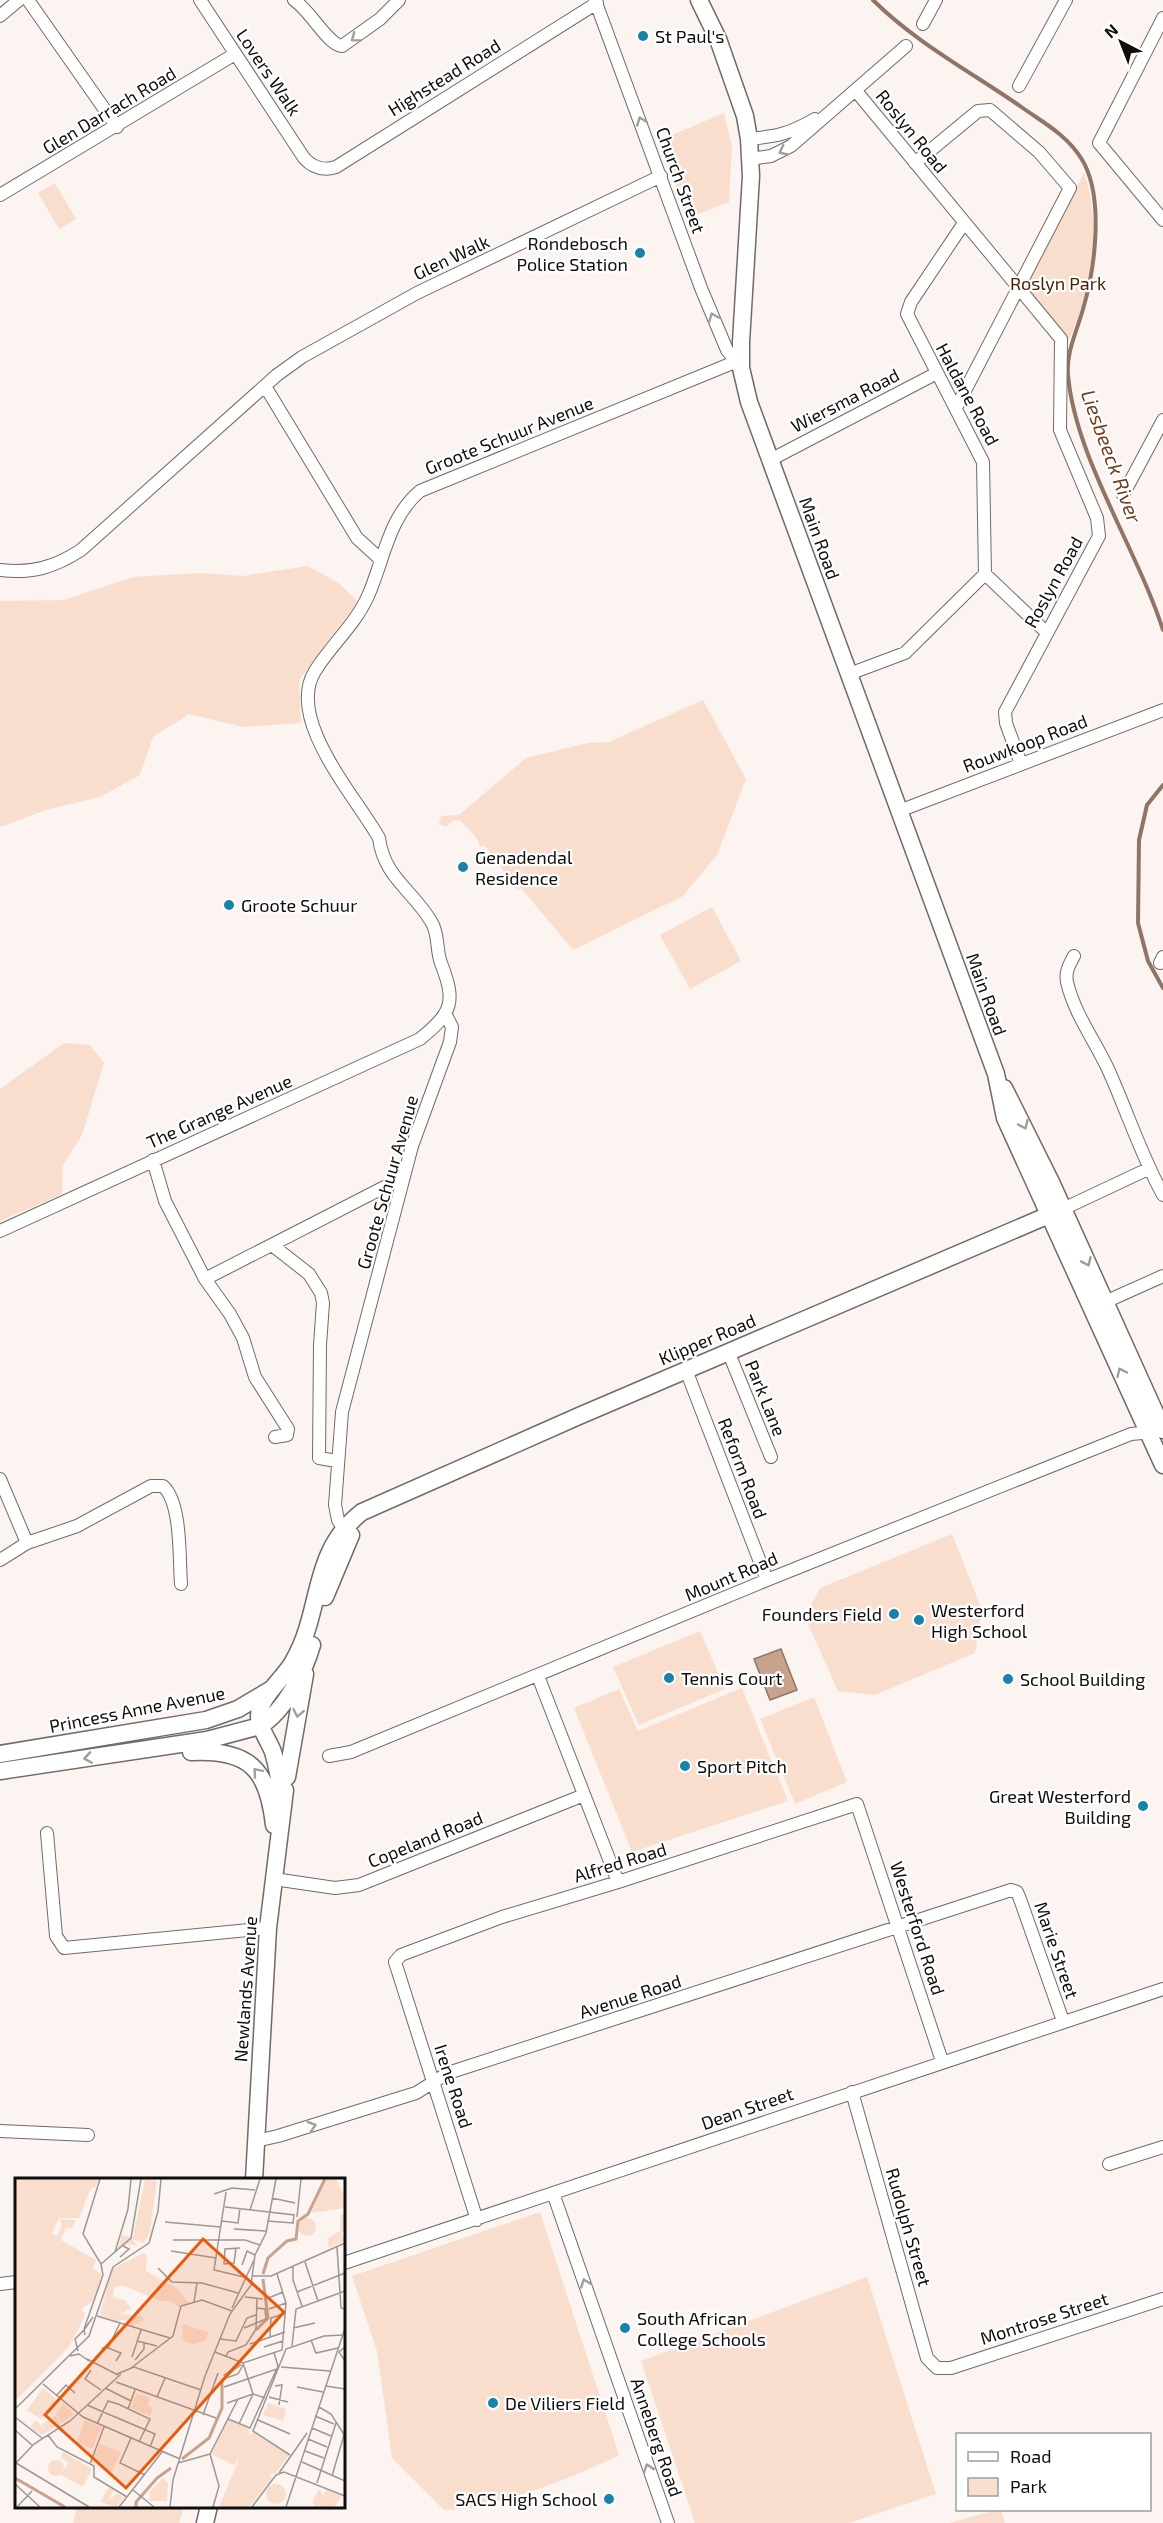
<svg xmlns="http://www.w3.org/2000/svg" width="1163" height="2523" viewBox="0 0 1163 2523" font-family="'Exo 2',sans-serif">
  <rect width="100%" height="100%" fill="#fbf4f0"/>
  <path fill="#f9dece" d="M 724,113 L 732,147 L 729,202 L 687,218 L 661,145 L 673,140 L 672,135 Z
    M 1084,173 C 1103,227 1091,291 1068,342 L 1024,287 Z
    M 55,183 L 76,219 L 59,229 L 38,193 Z
    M 308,566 L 340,584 L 358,602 L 299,680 L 301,723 L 244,727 L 189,714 L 153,737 L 140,775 L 100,797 L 46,810 L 0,827 L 0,601 L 64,600 L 133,577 L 201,573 L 243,576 Z
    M 703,700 L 746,779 L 717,855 L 683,896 L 573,950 L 521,888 L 518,890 L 485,846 L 480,846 L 476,837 L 461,821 L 454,820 L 446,827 L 439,824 L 441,816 L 459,815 L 526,758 L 588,743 L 609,742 Z
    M 712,907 L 741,961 L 690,989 L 660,935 Z
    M 64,1043 L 90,1045 L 104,1063 L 82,1135 L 63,1165 L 62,1194 L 0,1221 L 0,1089 Z
    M 952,1534 L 982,1610 L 975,1653 L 875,1695 L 838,1691 L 805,1617 L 820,1588 Z
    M 700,1631 L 725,1689 L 639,1725 L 613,1667 Z
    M 742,1688 L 788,1801 L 632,1852 L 574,1708 L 619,1689 L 638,1731 Z
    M 814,1697 L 847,1782 L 795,1804 L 760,1719 Z
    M 540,2212 L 619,2455 C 575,2477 492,2510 444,2510 L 392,2458 L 377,2351 L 352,2276 Z
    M 867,2277 L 936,2494 L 849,2523 L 695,2523 L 641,2361 Z
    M 77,2507 L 77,2506 L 184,2507 L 179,2523 L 73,2523 Z
    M 996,2510 L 1001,2510 L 1005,2523 L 949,2523 Z"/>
  <path fill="#c7a28c" stroke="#907566" stroke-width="1.5" d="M 781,1649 L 797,1690 L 770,1700 L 754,1659 Z"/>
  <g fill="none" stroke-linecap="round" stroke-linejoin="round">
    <path stroke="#907566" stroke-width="4" d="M 873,0 C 915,42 971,72 1020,106 C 1042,122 1066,134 1081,158 C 1105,195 1095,269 1083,309 C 1077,331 1066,352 1068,375 C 1075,457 1137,549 1163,630
      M 1163,785 L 1147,805 L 1139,840 L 1138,923 L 1148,961 L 1163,988"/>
    <defs>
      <path id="minor" d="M 28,0 L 117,127
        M 200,0 L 304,158 C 313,168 323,171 336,167 L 597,3
        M 294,0 C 310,10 328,45 342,46 L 380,19 L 399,0
        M 595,0 L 701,288 L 727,350 L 740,367
        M 0,16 L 19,0
        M 1163,18 L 1099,143 L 1163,220
        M 923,24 L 936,0
        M 1019,86 L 1066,0
        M 856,91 L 1061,339 L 1060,430 L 1097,518 L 1099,536 L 1005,712 L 1006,723 L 1021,764
        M 749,139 C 778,136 789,134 815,119
        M 750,159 L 771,156 L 791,146 L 906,46
        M 915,163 L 978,111 L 990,110 L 1039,152 L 1070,188 L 956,408
        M 0,195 L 235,54
        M 265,386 L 357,538 L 380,559
        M 770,460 L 937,373
        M 1123,495 L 1163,420
        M 0,570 C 32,574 55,567 81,550 L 277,375 L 302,357 L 417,293 L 661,176
        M 985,574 L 1046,632
        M 849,674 L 905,653 L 985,574 L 983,462 L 907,314 L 911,302 L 964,223
        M 899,811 L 1163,710
        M 1074,956 C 1069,965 1065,972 1067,982 C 1074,1013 1095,1041 1108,1069 C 1127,1111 1141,1155 1163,1195
        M 1160,963 L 1163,957
        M 153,1160 L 165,1201 L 205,1279 L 230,1314 L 243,1338 L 255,1377 L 288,1429 L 287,1435 L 275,1437
        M 1063,1209 L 1148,1169
        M 0,1231 L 420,1039 C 453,1012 456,1002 441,963 C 436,950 439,935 432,923 C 414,891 384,878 379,838 C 356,797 285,719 315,671 C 331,645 355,625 368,596 C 384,560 388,518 420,491 L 735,362
        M 272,1245 L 309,1274 L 321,1293 L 323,1303 L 320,1345 L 319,1458 L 337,1461
        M 205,1279 L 404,1177
        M 1105,1302 L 1163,1276
        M 728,1351 L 771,1457
        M 686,1370 L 767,1580
        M 0,1479 L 27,1543 L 0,1560
        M 347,1534 L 338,1520 L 335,1505 L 342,1412 L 412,1146 L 450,1042 L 452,1027 L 445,1013
        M 27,1543 L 77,1526 L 151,1486 L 163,1486 C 182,1503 179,1559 181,1584
        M 538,1676 L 618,1882
        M 329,1756 L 351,1752 L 767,1580 L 1131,1434 L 1153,1432
        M 47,1833 L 56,1936 L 64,1948 L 268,1928
        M 274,1879 L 335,1888 L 359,1885 L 584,1795
        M 852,2092 L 927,2358 L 937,2368 L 951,2368 L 1163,2299
        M 0,2131 L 88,2135
        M 256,2141 L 278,2136 L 416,2093 L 448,2073 L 1011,1890 L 1017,1892 L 1020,1899 L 1063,2021
        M 1109,2164 L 1163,2147
        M 553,2193 L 668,2523
        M 477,2220 L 395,1962 L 401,1955 L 502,1917 L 618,1882 L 857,1804 L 942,2061
        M 344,2263 L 1163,1989
        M 0,2284 L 16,2282"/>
      <path id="secondary" d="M 699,0 L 718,39 L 745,116 L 749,139 L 751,176 L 741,342 L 741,368 L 749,402 L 996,1074 L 1005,1118 L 1163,1465
        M 1004,1088 L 1051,1182 L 1163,1430
        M 325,1597 L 351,1535
        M 191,1752 C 249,1749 268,1769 274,1825
        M 0,1754 L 206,1720 L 238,1709 L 270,1690
        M 0,1771 L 207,1740 L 260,1726 C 285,1711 304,1672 312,1645
        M 287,1777 L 305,1674
        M 283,1802 C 280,1785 278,1768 273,1752 C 269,1741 260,1730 259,1718 C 258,1697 285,1678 294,1660 C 323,1609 310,1552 362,1512 L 579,1416 L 1063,1209
        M 254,2180 L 268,1928 L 285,1790
        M 205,2523 L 209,2506"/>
    </defs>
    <use href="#minor" stroke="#716b67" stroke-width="14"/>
    <use href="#secondary" stroke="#716b67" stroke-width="19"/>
    <use href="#minor" stroke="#fff" stroke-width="12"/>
    <use href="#secondary" stroke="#fff" stroke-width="16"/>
  </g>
  <defs><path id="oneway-chevron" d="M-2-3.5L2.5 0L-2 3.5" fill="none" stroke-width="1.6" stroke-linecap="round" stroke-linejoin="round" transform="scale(1.5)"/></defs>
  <g stroke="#9f9e9e">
    <use href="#oneway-chevron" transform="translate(355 38) rotate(143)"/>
    <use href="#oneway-chevron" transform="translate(641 121) rotate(-110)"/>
    <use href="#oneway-chevron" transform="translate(783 151) rotate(153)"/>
    <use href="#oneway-chevron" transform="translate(713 317) rotate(-112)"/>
    <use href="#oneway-chevron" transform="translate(1024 1125) rotate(65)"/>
    <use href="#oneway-chevron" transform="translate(1087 1262) rotate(66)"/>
    <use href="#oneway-chevron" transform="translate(1121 1372) rotate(-115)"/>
    <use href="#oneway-chevron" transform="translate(298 1713) rotate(101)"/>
    <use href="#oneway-chevron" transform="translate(88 1758) rotate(171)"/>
    <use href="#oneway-chevron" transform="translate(257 1772) rotate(-131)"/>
    <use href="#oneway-chevron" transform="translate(312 2126) rotate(-17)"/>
    <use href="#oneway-chevron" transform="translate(585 2283) rotate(-110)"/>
    <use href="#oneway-chevron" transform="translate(648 2468) rotate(-109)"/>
  </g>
  <g fill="#1882ab" stroke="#fff" stroke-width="2">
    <circle cx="643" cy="36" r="6"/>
    <circle cx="640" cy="253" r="6"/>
    <circle cx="463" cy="867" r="6"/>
    <circle cx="229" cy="905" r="6"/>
    <circle cx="894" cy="1614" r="6"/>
    <circle cx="919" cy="1620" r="6"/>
    <circle cx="669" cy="1678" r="6"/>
    <circle cx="1008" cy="1679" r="6"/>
    <circle cx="685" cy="1766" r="6"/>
    <circle cx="1143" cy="1806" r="6"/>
    <circle cx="625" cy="2328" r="6"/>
    <circle cx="493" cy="2403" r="6"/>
    <circle cx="609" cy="2499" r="6"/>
  </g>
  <g text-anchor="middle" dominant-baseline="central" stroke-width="4.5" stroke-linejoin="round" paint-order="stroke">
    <g font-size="18" fill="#0f0d0c" stroke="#fff" text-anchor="start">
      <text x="655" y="36">St Paul's</text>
      <text x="628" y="243" text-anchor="end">Rondebosch<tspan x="628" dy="21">Police Station</tspan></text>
      <text x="475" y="857">Genadendal<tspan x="475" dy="21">Residence</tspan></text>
      <text x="241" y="905">Groote Schuur</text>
      <text x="931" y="1610">Westerford<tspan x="931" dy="21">High School</tspan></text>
      <text x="882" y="1614" text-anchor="end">Founders Field</text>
      <text x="681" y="1678">Tennis Court</text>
      <text x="1020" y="1679">School Building</text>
      <text x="697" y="1766">Sport Pitch</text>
      <text x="1131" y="1796" text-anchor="end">Great Westerford<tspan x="1131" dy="21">Building</tspan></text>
      <text x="637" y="2318">South African<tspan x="637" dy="21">College Schools</tspan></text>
      <text x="505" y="2403">De Viliers Field</text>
      <text x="597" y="2499" text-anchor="end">SACS High School</text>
    </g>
    <g font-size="18" fill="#0f0d0c" stroke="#fff">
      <text transform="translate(269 72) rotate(56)">Lovers Walk</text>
      <text transform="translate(444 77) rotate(-32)">Highstead Road</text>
      <text transform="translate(109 110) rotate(-31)">Glen Darrach Road</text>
      <text transform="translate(912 131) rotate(51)">Roslyn Road</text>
      <text transform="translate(681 180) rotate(70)">Church Street</text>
      <text transform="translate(451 257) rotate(-25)">Glen Walk</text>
      <text transform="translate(968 394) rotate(62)">Haldane Road</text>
      <text transform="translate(845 400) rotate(-27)">Wiersma Road</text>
      <text transform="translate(509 435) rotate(-22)">Groote Schuur Avenue</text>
      <text transform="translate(820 538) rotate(70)">Main Road</text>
      <text transform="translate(1053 582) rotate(-61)">Roslyn Road</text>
      <text transform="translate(1025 743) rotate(-21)">Rouwkoop Road</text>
      <text transform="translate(987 994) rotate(70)">Main Road</text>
      <text transform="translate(219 1111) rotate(-24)">The Grange Avenue</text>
      <text transform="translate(387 1182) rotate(-74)">Groote Schuur Avenue</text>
      <text transform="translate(707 1339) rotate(-23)">Klipper Road</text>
      <text transform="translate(766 1398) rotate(68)">Park Lane</text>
      <text transform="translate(743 1468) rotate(69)">Reform Road</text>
      <text transform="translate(731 1576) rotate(-23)">Mount Road</text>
      <text transform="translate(137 1709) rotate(-11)">Princess Anne Avenue</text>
      <text transform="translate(425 1839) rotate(-22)">Copeland Road</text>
      <text transform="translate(620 1862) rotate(-17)">Alfred Road</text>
      <text transform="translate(918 1928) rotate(72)">Westerford Road</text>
      <text transform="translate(1057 1950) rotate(71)">Marie Street</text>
      <text transform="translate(245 1989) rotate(-86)">Newlands Avenue</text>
      <text transform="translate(630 1996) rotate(-18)">Avenue Road</text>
      <text transform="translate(454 2086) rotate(72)">Irene Road</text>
      <text transform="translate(747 2108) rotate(-19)">Dean Street</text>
      <text transform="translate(909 2227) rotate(74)">Rudolph Street</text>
      <text transform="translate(1044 2318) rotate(-18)">Montrose Street</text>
      <text transform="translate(657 2437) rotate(71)">Anneberg Road</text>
    </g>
    <g font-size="18" fill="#431f03" stroke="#fff">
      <text x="1058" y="283">Roslyn Park</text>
    </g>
    <g font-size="20" font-style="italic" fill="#6e3c1a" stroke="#fff">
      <text transform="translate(1112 456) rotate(70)">Liesbeeck River</text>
    </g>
  </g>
  <g transform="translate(15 2178)">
    <rect width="330" height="330" fill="#fbf4f0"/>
    <path d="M 0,1 L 84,1 L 80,10 L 76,10 L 64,40 L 44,40 L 37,55 L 42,58 L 47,47 L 45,41 L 61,42 L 57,50 L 51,49 L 46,62 L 81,82 L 78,90 L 87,97 L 79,121 L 66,132 L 71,136 L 54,169 L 0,223 ZM 130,1 L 142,3 L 135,54 L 129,65 L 117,61 L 123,69 L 114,65 L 117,73 L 113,66 L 103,71 L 107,57 L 118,59 ZM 312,1 L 321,1 L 330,19 L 330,30 L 296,35 ZM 330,35 L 330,54 L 326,54 L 330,63 L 314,70 L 312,61 L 325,53 L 326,37 ZM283 49a9 9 0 1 1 18 0a9 9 0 1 1-18 0ZM 128,75 L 132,78 L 131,93 L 161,110 L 175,126 L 164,130 L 156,123 L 145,123 L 107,107 L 99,110 L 98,119 L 111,123 L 116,130 L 105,136 L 127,138 L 129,142 L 118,148 L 111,146 L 112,142 L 100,143 L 85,137 L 97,91 ZM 167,146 L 193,154 L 191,162 L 179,166 L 168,163 ZM 28,210 L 42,222 L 26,241 L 12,232 ZM 121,216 L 135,219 L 133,228 L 138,230 L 135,238 L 116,230 ZM 48,225 L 59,236 L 47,245 L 41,236 ZM 253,225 L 271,231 L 268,243 L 248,237 ZM 41,238 L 46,246 L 27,257 L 15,249 L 21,242 L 30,252 L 27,246 ZM 213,241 L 234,251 L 234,258 L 239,254 L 274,277 L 261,295 L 255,296 L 257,300 L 234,329 L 204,329 L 224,281 L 219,287 L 196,276 ZM 70,242 L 87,249 L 77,271 L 62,264 ZM 85,266 L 106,274 L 97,294 L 76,285 ZM 48,274 L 77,291 L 68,309 L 46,297 L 53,285 L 46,279 ZM33 290a8 8 0 1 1 16 0a8 8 0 1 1-16 0ZM 148,300 L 153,305 L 152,323 L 134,323 L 135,313 ZM251 316a10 10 0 1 1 20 0a10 10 0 1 1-20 0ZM 94,309 L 99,312 L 93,323 L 102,315 L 109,320 L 101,329 L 85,324 ZM 304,311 L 308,317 L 312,311 L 327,318 L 319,329 L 301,329 L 297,324 Z" fill="#f9dece"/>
    <path fill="none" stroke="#c7a28c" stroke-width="3" d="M 248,96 L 253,80 L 272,63 L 281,61 L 283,43 L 293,36 L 310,1M 241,152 L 253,140 L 248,101M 209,198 L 226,186M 167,281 L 194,260 L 207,230 L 207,203M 0,300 L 50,329M 121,329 L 121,324 L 142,300 L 156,290"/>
    <path fill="none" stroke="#9d9895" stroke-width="1.5" d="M 211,14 L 199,92 L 229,99M 199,16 L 217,10 L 240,12M 257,20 L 280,25M 210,29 L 279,37 L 278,45 L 252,43M 235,32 L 245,1M 282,39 L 286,1M 207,43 L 223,45 L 225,30M 150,44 L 206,49M 219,51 L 251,53M 158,62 L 230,62 L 245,67M 322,69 L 326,130 L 330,131M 221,70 L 219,85 L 209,86 L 210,71 L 225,70M 156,73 L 201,80M 100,74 L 113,31 L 116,1M 105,79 L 114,71 L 108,68M 290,84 L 303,123M 86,86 L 116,60 L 126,1M 227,87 L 232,73 L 240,77M 278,88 L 278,102 L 287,128M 143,90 L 157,104 L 187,105 L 223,115M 238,98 L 256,98 L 330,65M 282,114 L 330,95M 230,119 L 248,121M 251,121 L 268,114M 179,124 L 182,105M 217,130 L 239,82M 254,131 L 271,125M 82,138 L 155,160M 229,150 L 251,141 L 250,131 L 242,130M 278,150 L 300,145M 69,151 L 88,97 L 86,86 L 68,56 L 85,1M 70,157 L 69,152 L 78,139M 255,159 L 256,140 L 271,135M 205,161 L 221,163 L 232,140 L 241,137M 296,162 L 301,175 L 323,170M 122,163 L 142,168M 235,166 L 270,154M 277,168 L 281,131 L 330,113M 249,169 L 268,163M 330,169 L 324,174 L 330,183M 93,170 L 106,175 L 101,183M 63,173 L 60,161 L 69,152M 86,174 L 88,170 L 93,170 L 105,145M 200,174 L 228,185 L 267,172 L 271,125 L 262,96M 55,178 L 64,176 L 74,183M 211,178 L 213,174 L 231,167 L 241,151 L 242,121M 117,179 L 126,152M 72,181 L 103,197M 120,182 L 129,171 L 129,165M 266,189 L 315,193M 116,190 L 158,158 L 166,128 L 187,122 L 217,133M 76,192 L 70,201 L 86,212M 102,196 L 119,189 L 186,212M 208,201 L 223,196 L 228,187M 101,204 L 201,240M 28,206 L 68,239 L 165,281M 260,208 L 267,207 L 264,227M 311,208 L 330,211M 209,209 L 262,191M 282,209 L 308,214M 90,210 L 116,223M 41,218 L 51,207 L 60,215M 142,219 L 150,200M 254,219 L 273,224M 212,225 L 238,216 L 250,220M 72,227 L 140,256 L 135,269M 304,229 L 316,236 L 330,258M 0,231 L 74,158 L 98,89 L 134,65 L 143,33 L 146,1M 113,231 L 120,212M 188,237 L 203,195M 300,238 L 319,246M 0,239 L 27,260M 213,241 L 235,250 L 263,188 L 259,175M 243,242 L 275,256M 82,246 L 93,223 L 103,226 L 135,241 L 124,264M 224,246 L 238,216 L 228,185M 297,250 L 316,258M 0,252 L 17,267M 33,257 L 42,269 L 79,288 L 79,299 L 112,319M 116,260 L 105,285 L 130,297M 293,261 L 312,269M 290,273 L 309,280M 275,277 L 238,253 L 271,171 L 309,158 L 328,157M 287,284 L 330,303M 1,285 L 74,329M 163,285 L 195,276M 0,286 L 19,266 L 55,243 L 106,196M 75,286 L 89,249M 264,295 L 292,255M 317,298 L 329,257M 302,305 L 321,245M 0,306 L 25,329M 118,312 L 139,329M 2,329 L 17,313M 104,329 L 147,274M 155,329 L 158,302 L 190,198 L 215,136 L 236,107 L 240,77 L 251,55 L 261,1M 198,329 L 204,308 L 195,276 L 223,221M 237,329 L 261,297 L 269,294 L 330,318M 271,329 L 330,150"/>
    <path fill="#e8590c" fill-opacity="0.15" stroke="#e8590c" stroke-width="3" d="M 188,61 L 269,134 L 111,310 L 30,237 Z"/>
    <rect width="330" height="330" fill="none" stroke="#0f0d0c" stroke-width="3"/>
  </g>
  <rect x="956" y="2433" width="195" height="78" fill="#ffffff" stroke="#9f9e9e" stroke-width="1.5"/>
  <rect x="968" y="2452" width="30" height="9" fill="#ffffff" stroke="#9f9e9e" stroke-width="1.5"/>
  <text x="1010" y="2463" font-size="18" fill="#0f0d0c">Road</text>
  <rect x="968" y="2478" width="30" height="18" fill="#f9dece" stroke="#9f9e9e" stroke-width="1.5"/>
  <text x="1010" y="2493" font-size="18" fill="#0f0d0c">Park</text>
  <g transform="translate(1121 42) rotate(318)" stroke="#ffffff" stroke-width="4.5" paint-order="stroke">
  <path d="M0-4.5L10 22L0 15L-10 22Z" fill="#0f0d0c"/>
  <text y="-9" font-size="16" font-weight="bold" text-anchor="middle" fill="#0f0d0c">N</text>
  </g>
</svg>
